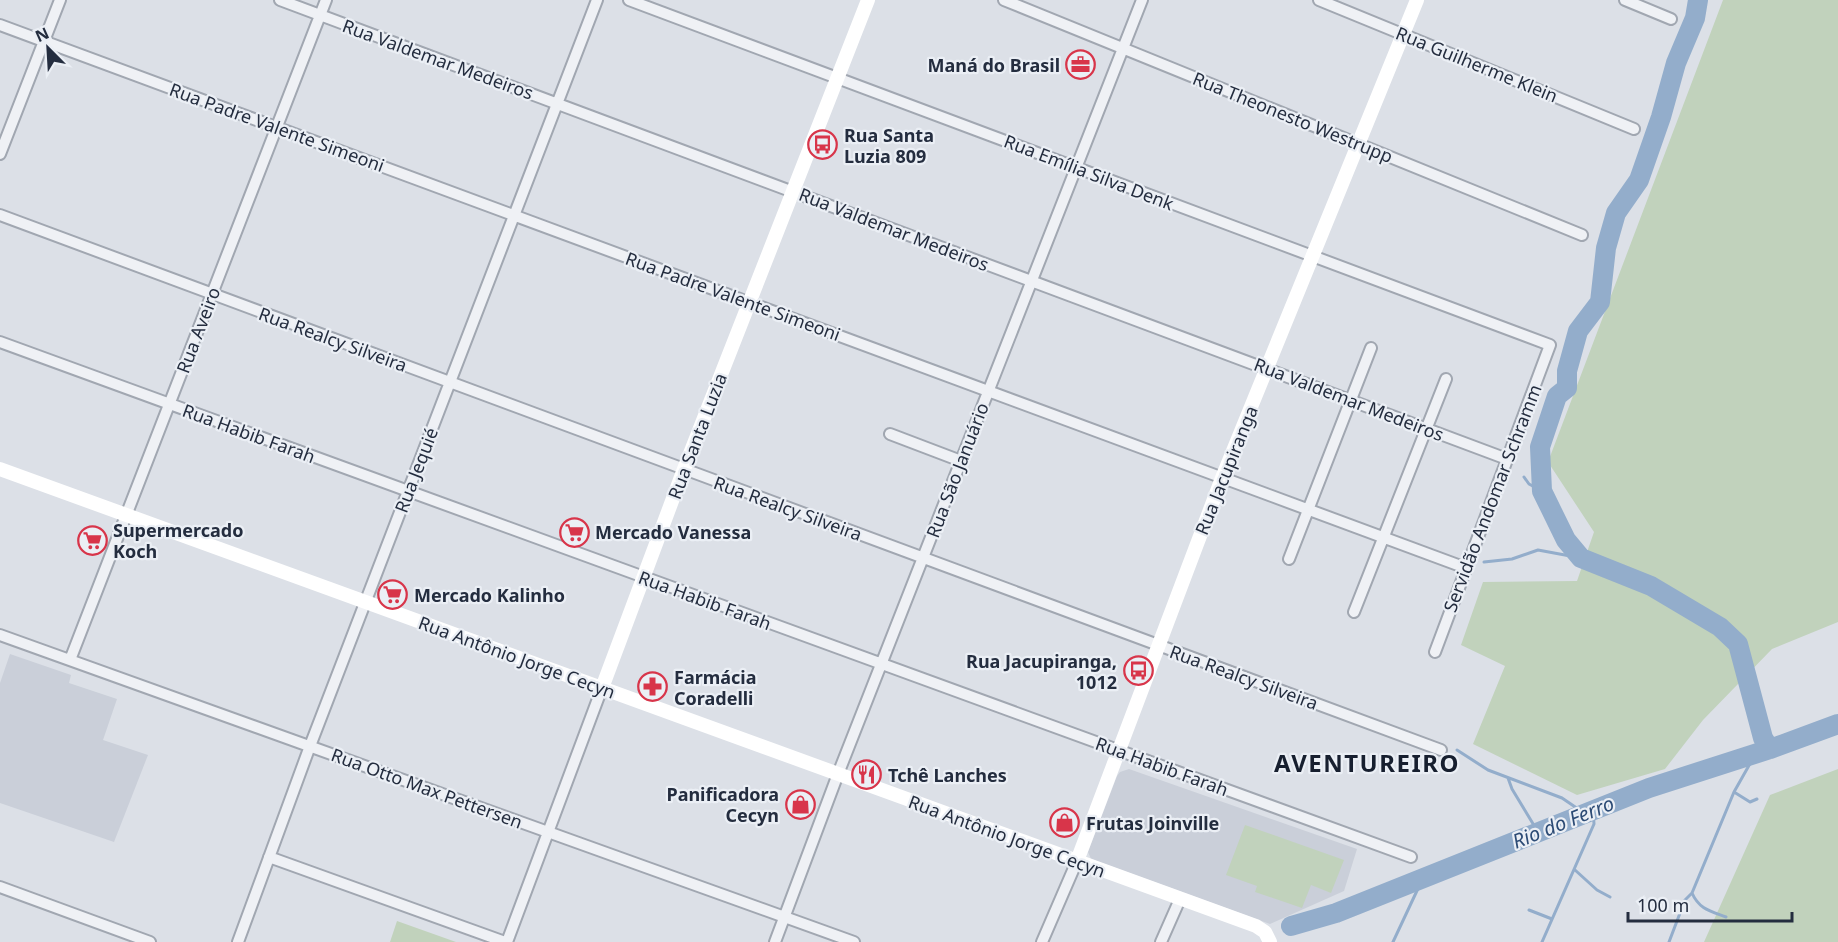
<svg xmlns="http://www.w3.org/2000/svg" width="1838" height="942" viewBox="0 0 1838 942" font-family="'Noto Sans',sans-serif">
  <rect width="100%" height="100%" fill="#dce0e7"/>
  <path fill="#cacfd9" d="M 10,654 L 71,675 L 69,683 L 117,699 L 103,740 L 148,755 L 114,842 L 0,803 L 0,683 Z
    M 1129,769 L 1357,849 L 1344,891 L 1270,924 L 1091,859 L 1088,852 L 1117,776 L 1120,772 Z"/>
  <path fill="#c1d2bc" d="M 1723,0 L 1838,0 L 1838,622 L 1772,649 L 1703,720 L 1665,769 L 1577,795 L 1473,744 L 1505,666 L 1461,645 L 1483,582 L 1577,581 L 1594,532 L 1548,462 Z
    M 1838,769 L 1838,942 L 1704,942 L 1770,795 Z
    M 1245,825 L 1344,860 L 1331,893 L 1311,885 L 1302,908 L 1255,892 L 1257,886 L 1226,875 Z
    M 397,921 L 456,942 L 390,942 Z"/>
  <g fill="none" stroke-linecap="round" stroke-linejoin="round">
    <path stroke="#93adcb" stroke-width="3" d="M 1524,477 L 1529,484 L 1542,491
      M 1484,562 L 1512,559 L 1538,550 L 1581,558
      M 1457,750 L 1488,770 L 1562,798 L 1584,813
      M 1508,778 L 1512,789 L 1538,832
      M 1734,792 L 1750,802 L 1757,799
      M 1575,870 L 1597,890 L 1610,897
      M 1692,893 C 1699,909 1710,911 1726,917
      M 1529,910 L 1552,919
      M 1393,942 L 1422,880
      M 1542,942 L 1594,824 L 1593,809
      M 1669,942 L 1685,900 L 1692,893 L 1734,792 L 1756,753"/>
    <path stroke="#93adcb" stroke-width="20" d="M 1698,0 L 1695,18 L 1676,63 L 1661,117 L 1639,180 L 1616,213 L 1606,248 L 1600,302 L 1578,331 L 1567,371 L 1567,388 L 1557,396 L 1540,447 L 1542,491 L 1566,540 L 1581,558 L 1651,586 L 1720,627 L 1738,644 L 1763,738 L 1770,749
      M 1291,926 L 1336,913 L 1649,788 L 1770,749 L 1838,724"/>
    <defs>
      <path id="street" d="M 280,0 L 1507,459
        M 629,0 L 1550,345 L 1435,652
        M 1004,0 L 1582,235
        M 1319,0 L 1634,129
        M 1625,0 L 1671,19
        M 0,25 L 1466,568
        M 0,154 L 60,0
        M 0,215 L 1441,750
        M 0,342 L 1411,857
        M 890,434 L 961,461
        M 1289,559 L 1371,348
        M 1354,612 L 1446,379
        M 0,635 L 854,942
        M 70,660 L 326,0
        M 269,857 L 505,942
        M 0,887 L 150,942
        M 238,942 L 310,746 L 597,0
        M 507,942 L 602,688
        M 775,942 L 838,774 L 1142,0
        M 1042,942 L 1077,861
        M 1161,942 L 1180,899"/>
    </defs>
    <use href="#street" stroke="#a1a7b1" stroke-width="14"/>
    <use href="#street" stroke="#eff1f5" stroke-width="10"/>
    <path stroke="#fff" stroke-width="14" d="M 0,469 L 1256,926 L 1265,932 L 1270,942
      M 602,688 L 684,469 L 868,0
      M 1077,861 L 1222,478 L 1417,0"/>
  </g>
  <defs>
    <symbol id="office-ring" viewBox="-11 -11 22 22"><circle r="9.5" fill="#ebeff5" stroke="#d8354a" stroke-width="1.5"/><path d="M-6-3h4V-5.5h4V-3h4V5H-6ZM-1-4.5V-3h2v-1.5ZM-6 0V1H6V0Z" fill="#d8354a"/></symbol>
    <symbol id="bus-ring" viewBox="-11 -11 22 22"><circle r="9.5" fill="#ebeff5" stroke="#d8354a" stroke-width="1.5"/><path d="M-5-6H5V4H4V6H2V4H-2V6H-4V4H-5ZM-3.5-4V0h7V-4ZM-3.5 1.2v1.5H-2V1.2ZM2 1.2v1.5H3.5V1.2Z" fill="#d8354a"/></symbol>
    <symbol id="supermarket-ring" viewBox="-11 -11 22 22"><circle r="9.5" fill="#ebeff5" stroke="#d8354a" stroke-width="1.5"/><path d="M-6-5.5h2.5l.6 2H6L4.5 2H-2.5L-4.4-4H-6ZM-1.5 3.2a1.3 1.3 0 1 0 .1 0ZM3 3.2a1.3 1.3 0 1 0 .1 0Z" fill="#d8354a"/></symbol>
    <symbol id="pharmacy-ring" viewBox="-11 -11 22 22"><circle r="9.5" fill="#ebeff5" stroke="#d8354a" stroke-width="1.5"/><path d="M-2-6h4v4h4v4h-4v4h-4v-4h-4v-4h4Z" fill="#d8354a"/></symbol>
    <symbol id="restaurant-ring" viewBox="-11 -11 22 22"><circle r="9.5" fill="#ebeff5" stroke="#d8354a" stroke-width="1.5"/><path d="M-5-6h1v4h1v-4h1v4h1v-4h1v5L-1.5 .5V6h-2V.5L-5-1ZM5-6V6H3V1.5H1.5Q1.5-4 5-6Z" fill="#d8354a"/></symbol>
    <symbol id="shop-ring" viewBox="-11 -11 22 22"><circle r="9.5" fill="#ebeff5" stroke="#d8354a" stroke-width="1.5"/><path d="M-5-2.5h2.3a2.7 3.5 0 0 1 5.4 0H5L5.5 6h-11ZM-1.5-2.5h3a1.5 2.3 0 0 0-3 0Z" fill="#d8354a"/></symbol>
  </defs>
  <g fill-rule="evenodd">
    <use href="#office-ring" x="1064" y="48" width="33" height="33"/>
    <use href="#bus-ring" x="806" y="128" width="33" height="33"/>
    <use href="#supermarket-ring" x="558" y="516" width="33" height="33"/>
    <use href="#supermarket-ring" x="76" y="524" width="33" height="33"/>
    <use href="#supermarket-ring" x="376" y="578" width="33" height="33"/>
    <use href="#bus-ring" x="1122" y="654" width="33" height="33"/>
    <use href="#pharmacy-ring" x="636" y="670" width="33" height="33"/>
    <use href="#restaurant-ring" x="850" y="758" width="33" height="33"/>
    <use href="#shop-ring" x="784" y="788" width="33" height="33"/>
    <use href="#shop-ring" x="1048" y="806" width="33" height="33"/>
  </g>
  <g text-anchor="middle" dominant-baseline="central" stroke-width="4.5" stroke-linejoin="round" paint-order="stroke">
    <g font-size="18" fill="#242d3f" stroke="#ebeff5">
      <text transform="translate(438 59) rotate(20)">Rua Valdemar Medeiros</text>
      <text transform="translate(1477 64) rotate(22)">Rua Guilherme Klein</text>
      <text transform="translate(1293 117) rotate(22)">Rua Theonesto Westrupp</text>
      <text transform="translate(277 127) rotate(20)">Rua Padre Valente Simeoni</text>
      <text transform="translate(1089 172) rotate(21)">Rua Emília Silva Denk</text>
      <text transform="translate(894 229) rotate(21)">Rua Valdemar Medeiros</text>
      <text transform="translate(733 296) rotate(20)">Rua Padre Valente Simeoni</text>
      <text transform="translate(198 330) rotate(-69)">Rua Aveiro</text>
      <text transform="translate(333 339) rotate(20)">Rua Realcy Silveira</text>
      <text transform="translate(1349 399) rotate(21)">Rua Valdemar Medeiros</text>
      <text transform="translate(249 433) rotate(20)">Rua Habib Farah</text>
      <text transform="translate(697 436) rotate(-69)">Rua Santa Luzia</text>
      <text transform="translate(416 470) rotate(-69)">Rua Jequié</text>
      <text transform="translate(957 470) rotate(-69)">Rua São Januário</text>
      <text transform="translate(1226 470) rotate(-68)">Rua Jacupiranga</text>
      <text transform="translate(1492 498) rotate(-69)">Servidão Andomar Schramm</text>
      <text transform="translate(788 508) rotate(20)">Rua Realcy Silveira</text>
      <text transform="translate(705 600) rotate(20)">Rua Habib Farah</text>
      <text transform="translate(517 657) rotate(20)">Rua Antônio Jorge Cecyn</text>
      <text transform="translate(1244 677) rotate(20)">Rua Realcy Silveira</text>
      <text transform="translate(1162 766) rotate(20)">Rua Habib Farah</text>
      <text transform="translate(427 788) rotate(20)">Rua Otto Max Pettersen</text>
      <text transform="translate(1007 836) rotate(20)">Rua Antônio Jorge Cecyn</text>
    </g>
    <g font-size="18" font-weight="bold" fill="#242d3f" stroke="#ebeff5" text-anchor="start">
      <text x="1060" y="65" text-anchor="end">Maná do Brasil</text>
      <text x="844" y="135">Rua Santa<tspan x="844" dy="21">Luzia 809</tspan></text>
      <text x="113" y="530">Supermercado<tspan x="113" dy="21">Koch</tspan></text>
      <text x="595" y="532">Mercado Vanessa</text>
      <text x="414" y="595">Mercado Kalinho</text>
      <text x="1117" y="661" text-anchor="end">Rua Jacupiranga,<tspan x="1117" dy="21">1012</tspan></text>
      <text x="674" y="677">Farmácia<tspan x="674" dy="21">Coradelli</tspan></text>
      <text x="888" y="775">Tchê Lanches</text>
      <text x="779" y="794" text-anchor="end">Panificadora<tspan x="779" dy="21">Cecyn</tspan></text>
      <text x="1086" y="823">Frutas Joinville</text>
    </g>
    <g font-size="20" font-style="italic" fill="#2c4b75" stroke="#ebeff5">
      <text transform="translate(1563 822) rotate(-22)">Rio do Ferro</text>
    </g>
    <g font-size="24" font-weight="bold" letter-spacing="1.5" fill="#171f2f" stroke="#ebeff5">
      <text x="1367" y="762">AVENTUREIRO</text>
    </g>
  </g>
  <g transform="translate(48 48) rotate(336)" stroke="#ebeff5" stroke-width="4.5" paint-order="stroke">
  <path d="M0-4.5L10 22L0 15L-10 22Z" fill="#242d3f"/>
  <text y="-9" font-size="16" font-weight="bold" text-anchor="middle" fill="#242d3f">N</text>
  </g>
  <path d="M1628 912v9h164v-9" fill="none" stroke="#242d3f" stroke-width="3"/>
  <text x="1637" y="912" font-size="18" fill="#242d3f" stroke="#ebeff5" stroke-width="4.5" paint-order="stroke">100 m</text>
</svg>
